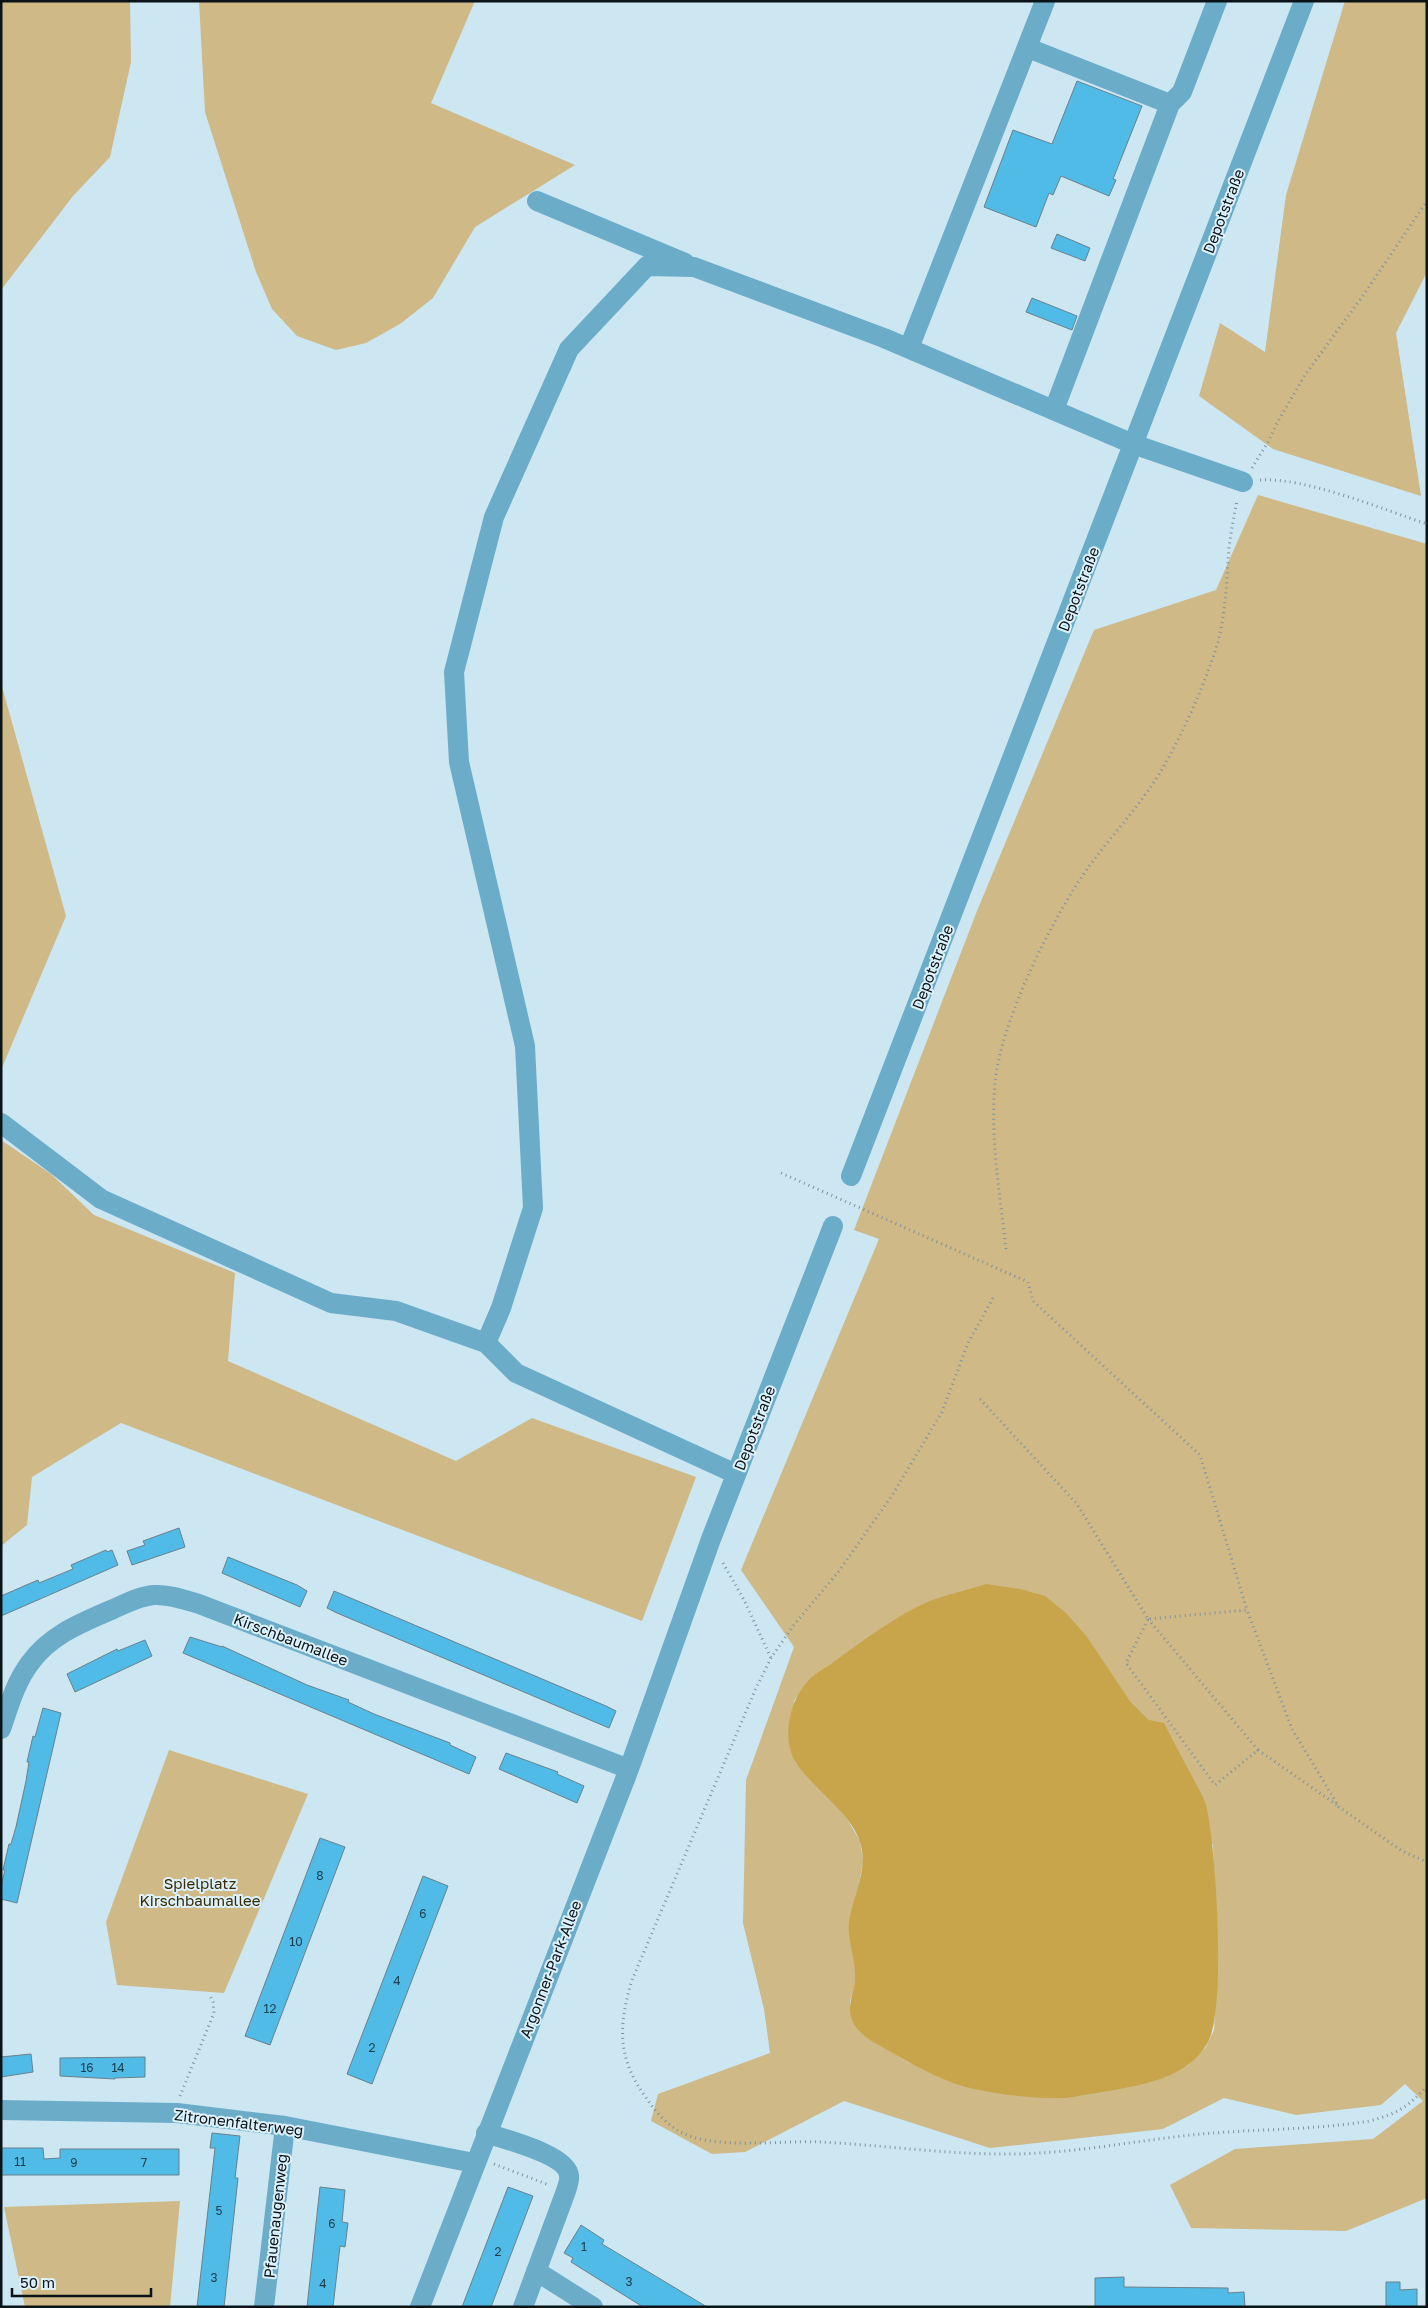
<svg xmlns="http://www.w3.org/2000/svg" width="1428" height="2308" viewBox="0 0 1428 2308" font-family="'Golos Text',sans-serif">
  <rect width="100%" height="100%" fill="#cce6f2"/>
  <path fill="#ceb987" fill-rule="evenodd" d="M 1,1 L 130,1 L 131,62 L 110,157 L 73,196 L 1,290 Z
    M 199,1 L 475,1 L 431,103 L 575,165 L 475,227 L 433,298 L 400,324 L 366,343 L 336,350 L 297,336 L 272,309 L 256,272 L 205,112 Z
    M 1345,1 L 1427,1 L 1427,272 L 1396,333 L 1421,496 L 1273,449 L 1199,396 L 1220,323 L 1265,352 L 1286,195 Z
    M 1258,495 L 1427,544 L 1427,2198 L 1346,2231 L 1191,2228 L 1170,2185 L 1235,2149 L 1373,2139 L 1423,2101 L 1405,2084 L 1381,2105 L 1296,2115 L 1224,2098 L 1163,2129 L 990,2148 L 844,2101 L 745,2152 L 712,2154 L 651,2121 L 658,2094 L 770,2053 L 764,2009 L 743,1923 L 746,1780 L 794,1647 L 741,1570 L 879,1239 L 854,1230 L 977,911 L 1094,630 L 1216,590 ZM 892,1622 L 1111,1674 L 1130,1701 L 1149,1720 L 1213,1845 L 1218,1953 L 1214,2030 L 1206,2047 L 1187,2066 L 1024,2096 L 971,2088 L 908,2062 L 878,2044 L 861,2032 L 850,2011 L 850,2001 L 854,1988 L 856,1972 L 850,1938 L 863,1861 L 860,1841 L 847,1819 L 829,1797 L 794,1701 L 807,1681 Z
    M 1,683 L 66,916 L 1,1070 Z
    M 1,1140 L 51,1174 L 94,1215 L 235,1273 L 228,1361 L 456,1461 L 532,1418 L 696,1477 L 642,1621 L 121,1423 L 32,1477 L 27,1525 L 1,1546 Z
    M 169,1750 L 308,1794 L 224,1993 L 117,1985 L 106,1922 Z
    M 180,2201 L 170,2307 L 25,2307 L 4,2207 Z"/>
  <path fill="#c8a54b" d="M 986,1584 L 1020,1589 L 1045,1596 L 1066,1613 L 1087,1637 L 1130,1701 L 1149,1720 L 1164,1723 C 1173,1741 1182,1758 1192,1776 C 1196,1785 1203,1795 1206,1805 C 1216,1844 1227,2012 1207,2044 C 1185,2081 1135,2086 1097,2093 C 1087,2094 1076,2097 1065,2098 C 1035,2099 1003,2095 974,2089 C 947,2083 921,2069 896,2055 C 883,2047 863,2039 854,2024 C 844,2007 856,1992 855,1974 C 855,1957 847,1939 849,1922 C 853,1895 870,1868 859,1839 C 846,1806 801,1781 791,1752 C 784,1730 791,1702 805,1684 C 811,1676 822,1670 831,1664 C 861,1642 895,1616 930,1601 C 948,1594 968,1590 986,1584 Z"/>
  <path fill="#50bbe7" stroke="#69818c" d="M 1077,81 L 1142,106 L 1113,179 L 1116,180 L 1109,196 L 1061,176 L 1053,195 L 1049,193 L 1036,227 L 984,207 L 1013,130 L 1052,144 Z
    M 1057,234 L 1090,248 L 1085,261 L 1051,248 Z
    M 1032,298 L 1077,316 L 1072,330 L 1026,312 Z
    M 179,1528 L 185,1547 L 132,1565 L 127,1551 L 145,1545 L 143,1541 Z
    M 106,1550 L 107,1552 L 112,1550 L 118,1565 L 1,1616 L 1,1596 L 38,1580 L 39,1583 L 73,1569 L 71,1565 Z
    M 228,1557 L 297,1585 L 307,1591 L 300,1607 L 222,1573 Z
    M 334,1591 L 606,1706 L 616,1711 L 609,1728 L 337,1613 L 327,1608 Z
    M 190,1637 L 222,1647 L 222,1646 L 307,1685 L 349,1700 L 348,1702 L 374,1714 L 450,1743 L 450,1745 L 476,1757 L 469,1774 L 183,1653 Z
    M 145,1640 L 152,1656 L 75,1692 L 67,1674 L 117,1649 L 118,1651 Z
    M 43,1708 L 61,1713 L 17,1903 L 1,1899 L 1,1886 L 5,1870 L 3,1870 L 9,1844 L 11,1844 L 16,1827 L 26,1781 L 29,1762 L 27,1762 L 33,1736 L 35,1737 Z
    M 506,1753 L 558,1772 L 557,1774 L 584,1786 L 577,1803 L 499,1769 Z
    M 320,1838 L 345,1847 L 270,2045 L 245,2036 Z
    M 423,1876 L 448,1886 L 372,2084 L 347,2074 Z
    M 31,2054 L 33,2072 L 1,2077 L 1,2057 Z
    M 145,2057 L 145,2077 L 115,2078 L 115,2079 L 60,2076 L 60,2058 Z
    M 212,2133 L 240,2136 L 235,2178 L 238,2178 L 224,2307 L 197,2307 L 215,2148 L 210,2148 Z
    M 1,2148 L 43,2148 L 44,2159 L 60,2158 L 60,2149 L 179,2149 L 179,2175 L 1,2175 Z
    M 320,2187 L 345,2190 L 342,2222 L 348,2223 L 345,2247 L 340,2246 L 333,2307 L 307,2307 Z
    M 508,2187 L 533,2196 L 491,2307 L 462,2307 Z
    M 581,2225 L 604,2240 L 602,2244 L 707,2307 L 643,2307 L 571,2262 L 573,2258 L 564,2253 Z
    M 1124,2277 L 1124,2287 L 1228,2288 L 1228,2293 L 1244,2292 L 1245,2307 L 1095,2307 L 1095,2278 Z
    M 1386,2282 L 1400,2282 L 1400,2290 L 1417,2289 L 1417,2307 L 1386,2307 Z"/>
  <g fill="none" stroke-linecap="round" stroke-linejoin="round">
    <path stroke="#80939c" stroke-width="3" stroke-dasharray="1 4" stroke-linecap="butt" d="M 1252,468 L 1268,442 L 1277,423 L 1305,375 L 1362,297 L 1427,201
      M 1260,480 C 1305,477 1382,509 1427,524
      M 781,1173 L 1028,1282 L 1033,1301 L 1200,1455 L 1247,1610
      M 1006,1249 C 1000,1194 990,1139 995,1083 C 1001,1020 1053,916 1090,865 C 1113,834 1141,804 1161,771 C 1181,737 1199,697 1212,660 C 1226,624 1226,586 1229,548 C 1231,532 1234,516 1237,500
      M 993,1298 L 968,1343 L 942,1412 L 893,1494 L 839,1571 L 793,1626 L 771,1658 L 756,1688 L 632,1980 C 618,2026 617,2059 647,2099 C 655,2111 665,2122 677,2130 C 710,2151 780,2140 819,2142 C 884,2145 949,2155 1015,2154 C 1077,2153 1139,2140 1201,2134 C 1257,2129 1314,2130 1370,2121 C 1398,2113 1407,2108 1427,2086
      M 980,1399 L 1077,1504 L 1148,1619 L 1247,1610 L 1292,1729 L 1339,1807 L 1402,1851 L 1427,1862
      M 723,1563 L 744,1600 L 771,1658
      M 1148,1619 L 1258,1750 L 1215,1785 L 1126,1663 Z
      M 1258,1750 L 1337,1805
      M 180,2096 L 214,2013 L 213,2002 L 209,1994
      M 494,2164 L 549,2185"/>
    <path stroke="#6bacc9" stroke-width="20" d="M 1028,48 L 1170,104 L 1054,410
      M 1170,104 L 1182,92 L 1217,1
      M 537,201 L 685,263
      M 909,348 L 1045,1
      M 1,1123 L 101,1199 L 331,1303 L 396,1311 L 486,1343
      M 851,1176 L 1304,1
      M 736,1474 L 516,1373 L 486,1343 L 501,1308 L 533,1208 L 525,1046 L 459,762 L 454,672 L 494,517 L 569,349 L 647,266 L 694,267 L 884,338 L 1133,444 L 1243,482
      M 1,1729 C 9,1706 15,1683 30,1663 C 50,1635 81,1623 111,1610 C 125,1604 139,1596 154,1595 C 169,1594 185,1600 199,1604 L 629,1769
      M 1,2110 L 177,2113 L 285,2126 L 474,2163
      M 486,2133 C 504,2139 568,2155 569,2176 C 570,2180 567,2187 566,2191 L 523,2307
      M 536,2271 L 593,2307
      M 264,2307 L 285,2126
      M 420,2307 L 629,1769 L 711,1539 L 833,1226"/>
  </g>
  <g text-anchor="middle" dominant-baseline="central" stroke-width="4" stroke-linejoin="round" paint-order="stroke">
    <g font-size="12" fill="#1c3d4b">
      <text x="320" y="1875">8</text>
      <text x="423" y="1913">6</text>
      <text x="296" y="1941">10</text>
      <text x="397" y="1980">4</text>
      <text x="270" y="2008">12</text>
      <text x="372" y="2047">2</text>
      <text x="87" y="2067">16</text>
      <text x="118" y="2067">14</text>
      <text x="20" y="2161">11</text>
      <text x="74" y="2162">9</text>
      <text x="144" y="2162">7</text>
      <text x="219" y="2210">5</text>
      <text x="332" y="2223">6</text>
      <text x="584" y="2246">1</text>
      <text x="498" y="2251">2</text>
      <text x="214" y="2277">3</text>
      <text x="629" y="2281">3</text>
      <text x="323" y="2283">4</text>
    </g>
    <g font-size="15" fill="#0a1317" stroke="#ddf2fc">
      <text transform="translate(1223 211) rotate(-69)">Depotstraße</text>
      <text transform="translate(1078 589) rotate(-69)">Depotstraße</text>
      <text transform="translate(932 967) rotate(-69)">Depotstraße</text>
      <text transform="translate(754 1428) rotate(-69)">Depotstraße</text>
      <text transform="translate(291 1639) rotate(21)">Kirschbaumallee</text>
      <text transform="translate(550 1969) rotate(-69)">Argonner-Park-Allee</text>
      <text transform="translate(239 2122) rotate(7)">Zitronenfalterweg</text>
      <text transform="translate(275 2216) rotate(-84)">Pfauenaugenweg</text>
    </g>
    <g font-size="15" fill="#372901" stroke="#ddf2fc">
      <text x="200" y="1883">Spielplatz<tspan x="200" dy="17">Kirschbaumallee</tspan></text>
    </g>
  </g>
  <rect width="1428" height="2308" fill="none" stroke="#0a1317" stroke-width="5"/>
  <path d="M12 2288v8h139v-8" fill="none" stroke="#0a1317" stroke-width="2.5"/>
  <text x="20" y="2288" font-size="15" fill="#0a1317" stroke="#ddf2fc" stroke-width="4" paint-order="stroke">50 m</text>
</svg>
